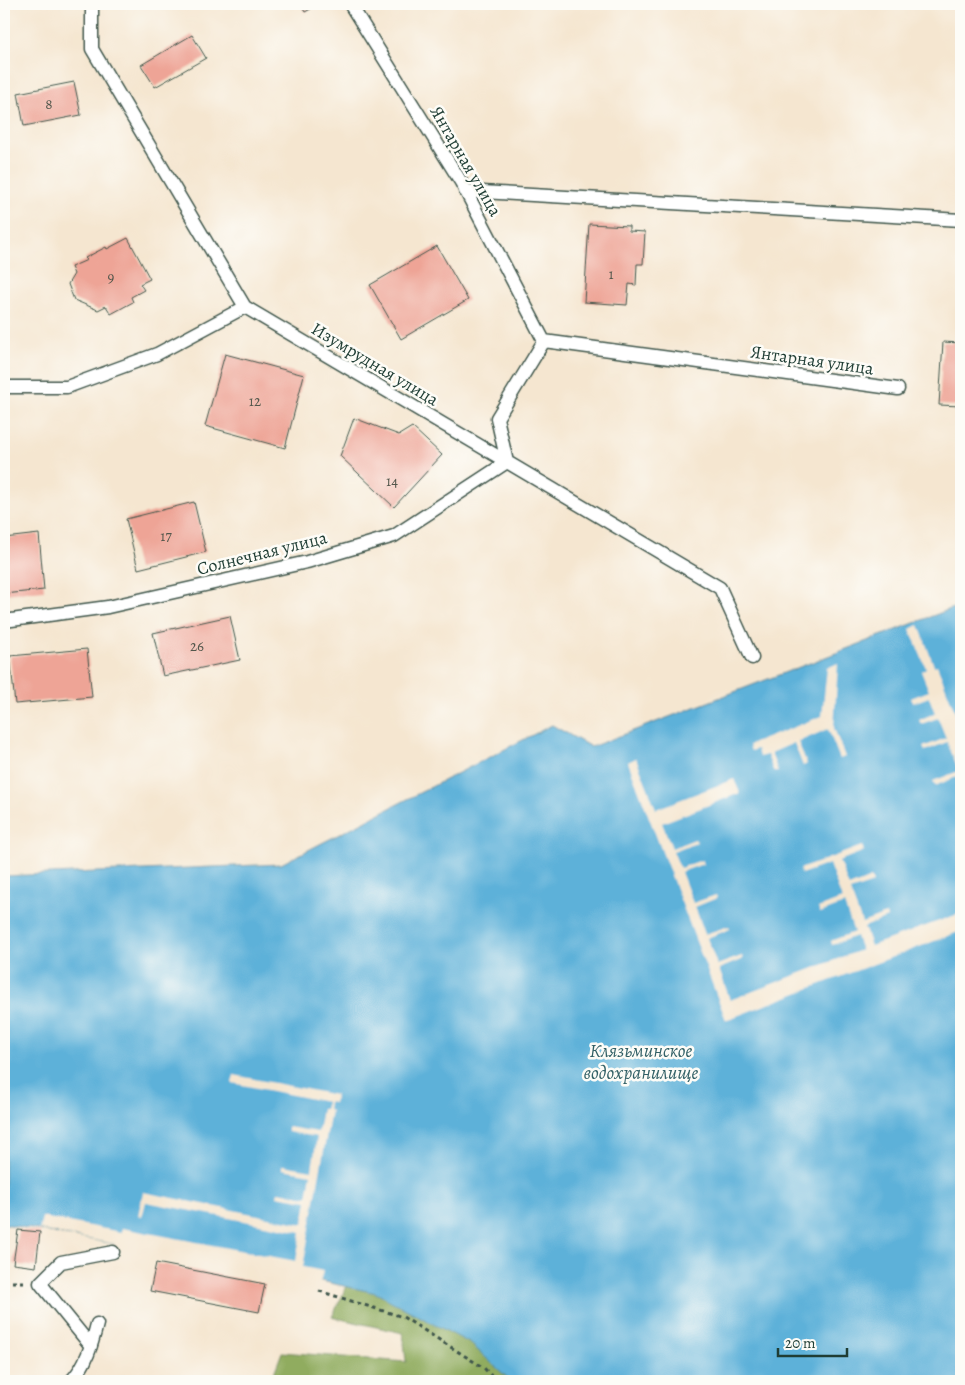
<svg xmlns="http://www.w3.org/2000/svg" width="965" height="1385" viewBox="0 0 965 1385" font-family="Alegreya,serif">
  <rect width="100%" height="100%" fill="#fdfcf7"/>
  <filter id="ink" filterUnits="userSpaceOnUse"><feTurbulence type="fractalNoise" baseFrequency=".02" numOctaves="2"/><feDisplacementMap in="SourceGraphic" scale="10" xChannelSelector="R" yChannelSelector="G"/><feConvolveMatrix kernelMatrix="1 2 1 2 8 2 1 2 1" color-interpolation-filters="sRGB"/></filter>
  <filter id="wash" filterUnits="userSpaceOnUse"><feTurbulence type="fractalNoise" baseFrequency=".0096" numOctaves="4" result="noise"/><feDisplacementMap in="SourceGraphic" scale="20" xChannelSelector="R" yChannelSelector="G"/><feGaussianBlur stdDeviation="1.12" result="paint"/><feColorMatrix in="noise" values="0 0 0 0 0 0 0 0 0 0 0 0 0 0 0 0 0 1.4 0 .05"/><feComposite in="paint" operator="in"/></filter>
  <g filter="url(#wash)">
    <rect width="100%" height="100%" fill="#f5e6d0"/>
    <path fill="#90ac5f" stroke="#58744a" d="M 353,1273 L 544,1381 L 271,1381 L 282,1352 L 406,1362 L 403,1333 L 332,1317 Z"/>
    <path fill="#5db1d9" stroke="#3e7786" d="M 961,605 L 961,1381 L 511,1381 L 471,1344 L 376,1293 L 321,1281 L 4,1224 L 4,876 L 281,864 L 552,725 L 591,747 Z"/>
    <path fill="#f5e6d0" d="M 919,625 L 934,666 L 937,665 L 961,727 L 961,775 L 935,786 L 933,781 L 959,771 L 947,742 L 925,751 L 923,747 L 946,738 L 938,718 L 921,724 L 919,720 L 935,713 L 929,697 L 913,703 L 911,698 L 929,691 L 921,671 L 926,668 L 910,629 Z
      M 838,663 L 834,728 L 845,757 L 840,759 L 828,729 L 798,742 L 807,764 L 803,766 L 794,743 L 771,753 L 778,772 L 774,772 L 767,755 L 759,757 L 757,749 L 751,751 L 749,745 L 822,716 L 827,668 Z
      M 636,758 L 656,809 L 734,779 L 740,793 L 662,823 L 672,848 L 695,839 L 697,842 L 673,851 L 680,868 L 702,860 L 703,864 L 681,872 L 693,903 L 716,895 L 717,898 L 695,907 L 705,934 L 729,926 L 730,929 L 707,938 L 717,965 L 742,956 L 743,959 L 719,969 L 730,1000 L 861,950 L 856,936 L 832,945 L 831,941 L 854,932 L 844,904 L 820,913 L 818,908 L 842,899 L 829,864 L 801,874 L 800,869 L 862,846 L 864,851 L 839,861 L 849,887 L 871,878 L 873,883 L 850,891 L 862,923 L 886,914 L 887,918 L 864,927 L 871,946 L 961,913 L 961,931 L 726,1020 L 628,762 Z
      M 234,1075 L 336,1095 L 334,1103 L 329,1102 L 328,1110 L 331,1111 L 303,1267 L 323,1271 L 320,1283 L 114,1246 L 115,1244 L 39,1230 L 42,1217 L 121,1232 L 122,1228 L 296,1261 L 301,1232 L 146,1202 L 142,1217 L 138,1216 L 143,1192 L 303,1224 L 307,1201 L 277,1196 L 278,1192 L 307,1197 L 311,1174 L 282,1169 L 282,1165 L 312,1170 L 317,1137 L 288,1132 L 288,1127 L 318,1132 L 322,1109 L 325,1109 L 327,1102 L 232,1083 Z"/>
    <g id="blocks">
      <path fill="#eea496" d="M 300,4 L 320,4 L 305,12 Z
        M 192,35 L 206,58 L 155,87 L 141,65 Z
        M 74,82 L 81,115 L 24,126 L 18,93 Z
        M 589,224 L 629,226 L 629,231 L 645,232 L 643,264 L 637,264 L 636,285 L 629,284 L 627,305 L 584,302 Z
        M 128,238 L 150,279 L 140,284 L 144,290 L 131,297 L 133,302 L 111,314 L 106,306 L 98,310 L 74,300 L 68,284 L 74,274 L 71,267 L 87,260 L 85,258 L 106,247 L 107,249 Z
        M 437,246 L 468,300 L 401,339 L 370,285 Z
        M 943,342 L 961,343 L 961,406 L 939,405 Z
        M 225,354 L 304,375 L 285,448 L 205,426 Z
        M 354,418 L 399,435 L 412,427 L 442,455 L 394,507 L 340,456 Z
        M 194,502 L 206,552 L 138,569 L 126,519 Z
        M 39,534 L 44,590 L 4,594 L 4,538 Z
        M 230,616 L 240,660 L 163,676 L 153,633 Z
        M 87,649 L 92,697 L 15,704 L 10,656 Z
        M 18,1230 L 40,1232 L 36,1267 L 13,1264 Z
        M 156,1263 L 265,1284 L 259,1312 L 150,1291 Z"/>
    </g>
  </g>
  <g filter="url(#ink)">
    <use href="#blocks" fill-opacity="0" stroke="#3f564b" stroke-width="1"/>
    <g fill="none" stroke-linecap="round" stroke-linejoin="round">
      <defs>
        <path id="lane" d="M 92,4 L 92,49 L 245,307 L 720,588 L 752,658
          M 465,191 L 961,220
          M 544,341 L 898,389
          M 4,387 L 67,387 L 157,354 L 245,307
          M 4,621 L 108,607 L 307,562 L 394,536 L 507,462 L 497,418 L 544,341 L 461,182 L 350,4
          M 91,1346 L 40,1283 L 61,1262 L 113,1252
          M 71,1381 C 86,1366 92,1344 97,1324"/>
      </defs>
      <use href="#lane" stroke="#3f564b" stroke-width="15"/>
      <path stroke="#3f564b" stroke-width="3" stroke-dasharray="4 4" stroke-linecap="butt" d="M 4,1282 L 24,1282
        M 319,1291 L 403,1317 L 484,1368 L 496,1381"/>
      <use href="#lane" stroke="#fff" stroke-width="12"/>
    </g>
  </g>
  <g text-anchor="middle" dominant-baseline="central" stroke-width="5" stroke-linejoin="round" paint-order="stroke">
    <g font-size="15" fill="#53574c">
      <text x="49" y="104">8</text>
      <text x="611" y="274">1</text>
      <text x="111" y="277">9</text>
      <text x="255" y="401">12</text>
      <text x="392" y="481">14</text>
      <text x="166" y="536">17</text>
      <text x="197" y="646">26</text>
    </g>
    <g font-size="18" fill="#1f3d34" stroke="#fdfcf7">
      <text transform="translate(466 161) rotate(60)">Янтарная улица</text>
      <text transform="translate(812 360) rotate(8)">Янтарная улица</text>
      <text transform="translate(375 364) rotate(31)">Изумрудная улица</text>
      <text transform="translate(262 553) rotate(-14)">Солнечная улица</text>
    </g>
    <g font-size="19" font-style="italic" fill="#326066" stroke="#fdfcf7">
      <text x="641" y="1051">Клязьминское<tspan x="641" dy="22">водохранилище</tspan></text>
    </g>
  </g>
  <rect width="965" height="1385" fill="none" stroke="#fdfcf7" stroke-width="20"/>
  <path d="M778 1348v8h69v-8" fill="none" stroke="#1f3d34" stroke-width="2.5"/>
  <text x="785" y="1348" font-size="15" fill="#1f3d34" stroke="#fdfcf7" stroke-width="4" paint-order="stroke">20 m</text>
</svg>
